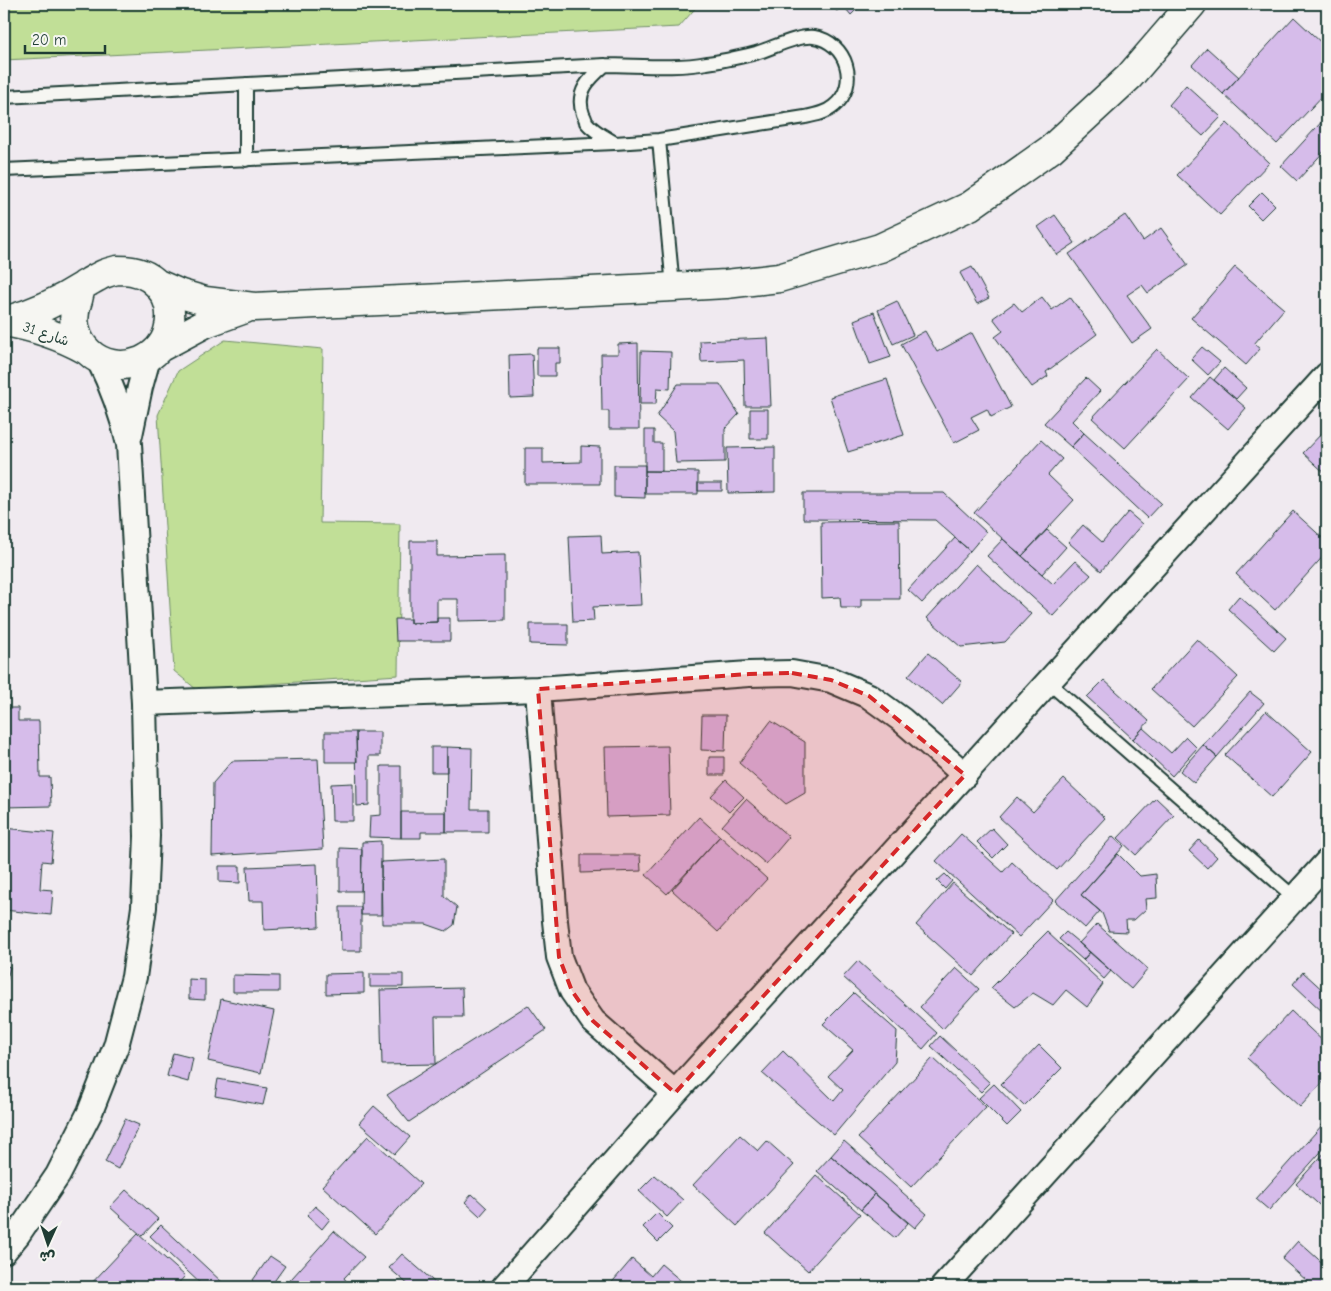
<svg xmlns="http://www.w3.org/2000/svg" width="1331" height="1291" viewBox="0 0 1331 1291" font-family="'Comic Neue','Playpen Sans Arabic',sans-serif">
  <rect width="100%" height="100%" fill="#f0eaf0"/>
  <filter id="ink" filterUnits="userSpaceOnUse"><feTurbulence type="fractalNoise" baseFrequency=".02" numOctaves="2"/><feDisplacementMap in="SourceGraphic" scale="10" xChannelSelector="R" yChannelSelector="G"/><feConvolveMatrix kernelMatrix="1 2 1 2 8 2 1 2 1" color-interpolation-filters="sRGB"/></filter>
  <g filter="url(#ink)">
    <path fill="#c1df97" stroke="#708e66" d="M 4,4 L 699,4 L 679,27 L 4,60 Z
      M 225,340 L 323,349 L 320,523 L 400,524 L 398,675 L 196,689 L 174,671 L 158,415 L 178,371 Z"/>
    <path fill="#d6bcea" stroke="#1f3d34" d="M 829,4 L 844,4 L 837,11 Z
      M 850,4 L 860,4 L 861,5 L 851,15 L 846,9 Z
      M 1294,17 L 1327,48 L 1327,91 L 1277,144 L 1223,94 Z
      M 1207,48 L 1239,77 L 1223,94 L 1192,65 Z
      M 1186,85 L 1221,117 L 1203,136 L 1169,105 Z
      M 1327,116 L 1327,148 L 1297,181 L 1281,166 Z
      M 1227,123 L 1269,163 L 1220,215 L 1177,175 Z
      M 1262,192 L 1275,205 L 1261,219 L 1248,206 Z
      M 1055,215 L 1075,243 L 1057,255 L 1038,227 Z
      M 1125,215 L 1143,241 L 1161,228 L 1188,265 L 1148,293 L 1142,285 L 1127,295 L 1152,329 L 1132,343 L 1069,254 Z
      M 972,267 L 989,298 L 977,304 L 960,273 Z
      M 1235,267 L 1284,309 L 1254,344 L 1260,349 L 1246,365 L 1191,318 Z
      M 1042,297 L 1052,310 L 1070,297 L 1097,334 L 1046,372 L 1048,376 L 1032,387 L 995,337 L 1003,331 L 993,318 L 1014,303 L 1022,312 Z
      M 897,301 L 913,335 L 893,344 L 878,310 Z
      M 874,312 L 891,357 L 870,364 L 854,320 Z
      M 925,331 L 937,352 L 972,333 L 1011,407 L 991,417 L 987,409 L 971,417 L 979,430 L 954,443 L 901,344 Z
      M 768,338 L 771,406 L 745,406 L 744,360 L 701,362 L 700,341 Z
      M 638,343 L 639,429 L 609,429 L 609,411 L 602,411 L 601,354 L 618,354 L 618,344 Z
      M 1202,347 L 1220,362 L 1208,375 L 1191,359 Z
      M 537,348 L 560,348 L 560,363 L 555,363 L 555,376 L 537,376 Z
      M 1157,349 L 1189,379 L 1125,448 L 1092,418 Z
      M 641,351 L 671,352 L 670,389 L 657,388 L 656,404 L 640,404 Z
      M 532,354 L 534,397 L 510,398 L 509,355 Z
      M 1224,368 L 1246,388 L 1236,399 L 1214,380 Z
      M 1210,377 L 1246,408 L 1228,429 L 1192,398 Z
      M 1086,378 L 1100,391 L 1072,421 L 1084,433 L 1071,447 L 1044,423 Z
      M 887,379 L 904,435 L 848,452 L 830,397 Z
      M 678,384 L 720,384 L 739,414 L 725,429 L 725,462 L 676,463 L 673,431 L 657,416 Z
      M 750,409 L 768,409 L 768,439 L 750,439 Z
      M 645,430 L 654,430 L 654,443 L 662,443 L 662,471 L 645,471 Z
      M 1325,430 L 1327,433 L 1327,475 L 1303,453 Z
      M 1084,433 L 1161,503 L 1147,518 L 1071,447 Z
      M 1041,440 L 1062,459 L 1048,475 L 1074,500 L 1022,556 L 974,513 Z
      M 581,446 L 600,447 L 600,484 L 525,484 L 525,448 L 543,448 L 543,463 L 581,462 Z
      M 775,447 L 775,492 L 728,493 L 727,448 Z
      M 614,465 L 645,465 L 645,498 L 614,497 Z
      M 645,471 L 698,472 L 698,494 L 645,494 Z
      M 698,483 L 722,483 L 722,491 L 698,491 Z
      M 803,493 L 944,493 L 986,532 L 970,551 L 935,520 L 803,519 Z
      M 1293,511 L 1327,542 L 1327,552 L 1275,610 L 1236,574 Z
      M 1128,512 L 1142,524 L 1101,571 L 1068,542 L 1083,525 L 1102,542 Z
      M 899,521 L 900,599 L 861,599 L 861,608 L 841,608 L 840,597 L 822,598 L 821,522 Z
      M 1047,530 L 1066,547 L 1042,574 L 1022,556 Z
      M 601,535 L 602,554 L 638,552 L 641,605 L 593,607 L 594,621 L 573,622 L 569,536 Z
      M 955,538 L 970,551 L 922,603 L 908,590 Z
      M 1003,539 L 1053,584 L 1075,561 L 1091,575 L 1053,616 L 987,556 Z
      M 410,541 L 437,541 L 437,556 L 505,555 L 505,620 L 458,621 L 458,599 L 437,599 L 437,622 L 410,623 Z
      M 976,564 L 1031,614 L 1005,642 L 961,647 L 927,618 Z
      M 1239,596 L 1286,638 L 1274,651 L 1228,609 Z
      M 437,618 L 450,618 L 450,641 L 396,641 L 395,619 L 410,619 L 410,623 L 437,622 Z
      M 1327,618 L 1327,632 L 1320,626 Z
      M 530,624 L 568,624 L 568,645 L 530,644 Z
      M 1197,639 L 1238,677 L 1192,726 L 1151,689 Z
      M 928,653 L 962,682 L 942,705 L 908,676 Z
      M 1104,680 L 1149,721 L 1133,739 L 1087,697 Z
      M 1250,692 L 1264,703 L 1217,757 L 1203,745 Z
      M 4,708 L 18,708 L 18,721 L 39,721 L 40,777 L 50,777 L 51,806 L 4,807 Z
      M 1266,711 L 1312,752 L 1272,797 L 1225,755 Z
      M 702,715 L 726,715 L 725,751 L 701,750 Z
      M 771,721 L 805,742 L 805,793 L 786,804 L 739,763 Z
      M 1143,728 L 1171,753 L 1186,737 L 1197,748 L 1172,776 L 1133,739 Z
      M 325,732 L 356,732 L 357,762 L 325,762 Z
      M 356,732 L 380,732 L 380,756 L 369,756 L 369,805 L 357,806 Z
      M 1203,745 L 1217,757 L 1194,783 L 1180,771 Z
      M 668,746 L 670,815 L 607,817 L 605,747 Z
      M 431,747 L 447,747 L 447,772 L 431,772 Z
      M 447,747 L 472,748 L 471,809 L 488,809 L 488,832 L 446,832 Z
      M 709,757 L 724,757 L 724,775 L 709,775 Z
      M 318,759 L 323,849 L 212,856 L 213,783 L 232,761 Z
      M 381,766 L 401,766 L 401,838 L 369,837 L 370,816 L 381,815 Z
      M 1064,779 L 1105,818 L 1057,870 L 999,817 L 1017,797 L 1033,812 Z
      M 726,780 L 744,797 L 729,812 L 711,796 Z
      M 353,783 L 353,821 L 332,821 L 331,784 Z
      M 1156,798 L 1174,815 L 1136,855 L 1118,838 Z
      M 746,799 L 789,837 L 766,864 L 722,826 Z
      M 401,812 L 446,812 L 446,832 L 421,832 L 421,838 L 401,838 Z
      M 699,817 L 720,836 L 667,894 L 646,875 Z
      M 4,828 L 54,833 L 51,862 L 42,861 L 40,889 L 53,890 L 51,915 L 4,910 Z
      M 992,828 L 1007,844 L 993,858 L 977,842 Z
      M 961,834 L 1003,872 L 1012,862 L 1053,900 L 1019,937 L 936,861 Z
      M 720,836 L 767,879 L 718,932 L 672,890 Z
      M 1113,836 L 1124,846 L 1081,895 L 1100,911 L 1085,928 L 1055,901 Z
      M 1199,840 L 1217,857 L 1207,868 L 1189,851 Z
      M 381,841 L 381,915 L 361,915 L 362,842 Z
      M 340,848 L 362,849 L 361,891 L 340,891 Z
      M 1118,854 L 1140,876 L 1156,874 L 1157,898 L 1145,899 L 1146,909 L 1134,920 L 1126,920 L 1127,932 L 1109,931 L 1102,913 L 1081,895 Z
      M 581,855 L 640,855 L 641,871 L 581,873 Z
      M 444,859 L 444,896 L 457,907 L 454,925 L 446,931 L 426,924 L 382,924 L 381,862 Z
      M 317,864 L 319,927 L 264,930 L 263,901 L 249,901 L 247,867 Z
      M 219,866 L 240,866 L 240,883 L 219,882 Z
      M 945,874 L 952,881 L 945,889 L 937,881 Z
      M 953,883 L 1011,934 L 973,976 L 916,925 Z
      M 340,907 L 361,907 L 361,951 L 341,951 Z
      M 1097,924 L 1148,969 L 1131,989 L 1079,943 Z
      M 1047,932 L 1103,984 L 1087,1007 L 1066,990 L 1053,1005 L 1033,993 L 1015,1007 L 991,988 Z
      M 1066,932 L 1090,952 L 1083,960 L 1059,939 Z
      M 1090,952 L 1111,971 L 1104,979 L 1083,960 Z
      M 858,961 L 937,1033 L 923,1049 L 843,977 Z
      M 4,965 L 10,967 L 4,991 Z
      M 956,968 L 979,989 L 943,1029 L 920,1007 Z
      M 1303,972 L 1327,994 L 1327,1012 L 1325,1014 L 1293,984 Z
      M 364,973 L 364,993 L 326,994 L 326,974 Z
      M 370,974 L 403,974 L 403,987 L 370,987 Z
      M 233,975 L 279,976 L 279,992 L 233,992 Z
      M 189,979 L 205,980 L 205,1000 L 189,999 Z
      M 462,988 L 463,1017 L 435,1017 L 436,1064 L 382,1065 L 380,990 Z
      M 854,993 L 897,1031 L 895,1062 L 834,1135 L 762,1073 L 783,1051 L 834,1101 L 843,1090 L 828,1076 L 853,1050 L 823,1024 Z
      M 221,999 L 274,1011 L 261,1073 L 208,1061 Z
      M 528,1005 L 546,1030 L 409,1122 L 387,1095 Z
      M 1291,1011 L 1327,1045 L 1327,1078 L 1300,1107 L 1247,1058 Z
      M 940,1036 L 990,1083 L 981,1092 L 931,1046 Z
      M 1039,1045 L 1062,1068 L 1024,1106 L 1001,1084 Z
      M 173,1053 L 193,1058 L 188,1082 L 167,1076 Z
      M 933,1058 L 986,1107 L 911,1187 L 858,1138 Z
      M 218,1079 L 267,1088 L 263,1105 L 215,1096 Z
      M 994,1084 L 1021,1112 L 1007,1126 L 979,1098 Z
      M 374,1106 L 410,1137 L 395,1154 L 359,1123 Z
      M 125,1119 L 139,1125 L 118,1169 L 105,1162 Z
      M 1324,1123 L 1327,1126 L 1327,1145 L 1269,1210 L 1256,1199 Z
      M 740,1135 L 758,1151 L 767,1141 L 794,1165 L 737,1226 L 693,1185 Z
      M 368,1136 L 421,1184 L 375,1234 L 322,1186 Z
      M 844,1141 L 927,1214 L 915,1228 L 831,1156 Z
      M 1327,1150 L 1327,1212 L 1296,1184 Z
      M 831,1156 L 875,1194 L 861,1210 L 817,1171 Z
      M 655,1175 L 683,1200 L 667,1217 L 639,1191 Z
      M 816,1175 L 860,1214 L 808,1271 L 765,1233 Z
      M 126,1190 L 158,1219 L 142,1236 L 110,1207 Z
      M 472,1194 L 487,1208 L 480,1216 L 465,1202 Z
      M 875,1194 L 908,1223 L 895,1238 L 861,1210 Z
      M 315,1206 L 330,1219 L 322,1229 L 307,1215 Z
      M 657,1213 L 672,1228 L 658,1242 L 643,1227 Z
      M 161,1225 L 224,1284 L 221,1287 L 204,1287 L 150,1236 Z
      M 334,1231 L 364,1257 L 344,1278 L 351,1287 L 284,1287 Z
      M 138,1234 L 185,1276 L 175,1287 L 88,1287 Z
      M 1298,1241 L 1327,1267 L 1327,1287 L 1314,1287 L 1282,1259 Z
      M 402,1254 L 440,1287 L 411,1287 L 389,1268 Z
      M 270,1256 L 285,1266 L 270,1287 L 248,1287 Z
      M 632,1259 L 651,1276 L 661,1264 L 687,1286 L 686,1287 L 608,1287 Z"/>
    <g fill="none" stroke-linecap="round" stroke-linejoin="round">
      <defs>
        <path id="service" d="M 605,65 C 589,79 575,92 583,114 C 584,116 586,121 586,122 C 593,131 605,137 615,143
          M 246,84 L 246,160
          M 4,97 L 605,65 C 637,65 676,69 707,63 C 724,61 740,57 756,53 C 773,48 797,35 814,37 C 847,42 860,85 834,106 C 826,113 815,115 805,117 L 659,140 L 615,143 L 4,170
          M 659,140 L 673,287
          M 1049,683 L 1295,898"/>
        <path id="minor" d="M 130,435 L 140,387 L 148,358
          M 538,689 L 555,921 L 559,957 L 572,991 L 593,1021 L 675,1093
          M 144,703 L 538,689 L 749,674 L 792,673 L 831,680 L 869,696 L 902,720 L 965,775
          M 4,1251 L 18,1234 L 58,1175 L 90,1112 L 116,1046 L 134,977 L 144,907 L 147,836 L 144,703 L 129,444 C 122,414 113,388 99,360
          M 504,1287 L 675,1093 L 1327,375
          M 943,1287 L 1327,862"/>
        <path id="tertiary" d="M 117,270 C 122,270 127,270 132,271 C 160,276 176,304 168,331 C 165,344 154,356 141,361 C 101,377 62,341 78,300 C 79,296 80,289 83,286 C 85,284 87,283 89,282 C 101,275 104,273 117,270 Z
          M 158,284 L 181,294 L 205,301 L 254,307 L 673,287 L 726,284 L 779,278 L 880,248 L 970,206 L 1051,149 L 1129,77 L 1192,4
          M 5,321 C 33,313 58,302 83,286
          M 4,322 C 34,327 59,335 86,350
          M 161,347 L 206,323 L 245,309"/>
      </defs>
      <use href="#service" stroke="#1f3d34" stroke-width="16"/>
      <use href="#minor" stroke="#1f3d34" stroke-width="28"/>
      <use href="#tertiary" stroke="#1f3d34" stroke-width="31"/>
      <use href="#service" stroke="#f6f6f2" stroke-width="12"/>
      <use href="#minor" stroke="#f6f6f2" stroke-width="24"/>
      <use href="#tertiary" stroke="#f6f6f2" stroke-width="28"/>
    </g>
  </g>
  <path fill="#d62828" fill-opacity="0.2" stroke="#d62828" stroke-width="4" stroke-dasharray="10 6" stroke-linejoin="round" d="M 792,673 L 831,680 L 869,696 L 965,775 L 675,1093 L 593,1021 L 572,991 L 559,957 L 538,689 L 749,674 Z"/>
  <g text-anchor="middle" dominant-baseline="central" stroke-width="4" stroke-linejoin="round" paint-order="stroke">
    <g font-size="14" fill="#1f3d34" stroke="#f6f6f2">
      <text transform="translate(46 334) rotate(19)">شارع 31</text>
    </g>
  </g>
  <rect width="1331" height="1291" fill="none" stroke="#f6f6f2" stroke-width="20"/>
  <rect x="10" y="10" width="1311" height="1271" fill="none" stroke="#1f3d34" stroke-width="2" filter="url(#ink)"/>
  <g transform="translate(48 1244) rotate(183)" stroke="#f6f6f2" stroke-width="4" paint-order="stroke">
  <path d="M0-4L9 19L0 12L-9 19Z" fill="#1f3d34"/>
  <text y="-8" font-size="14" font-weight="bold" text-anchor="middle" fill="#1f3d34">ش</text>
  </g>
  <path d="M25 45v8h80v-8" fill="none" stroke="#1f3d34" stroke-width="2.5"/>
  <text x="32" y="45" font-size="15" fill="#1f3d34" stroke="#f6f6f2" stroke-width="4" paint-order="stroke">20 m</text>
</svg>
